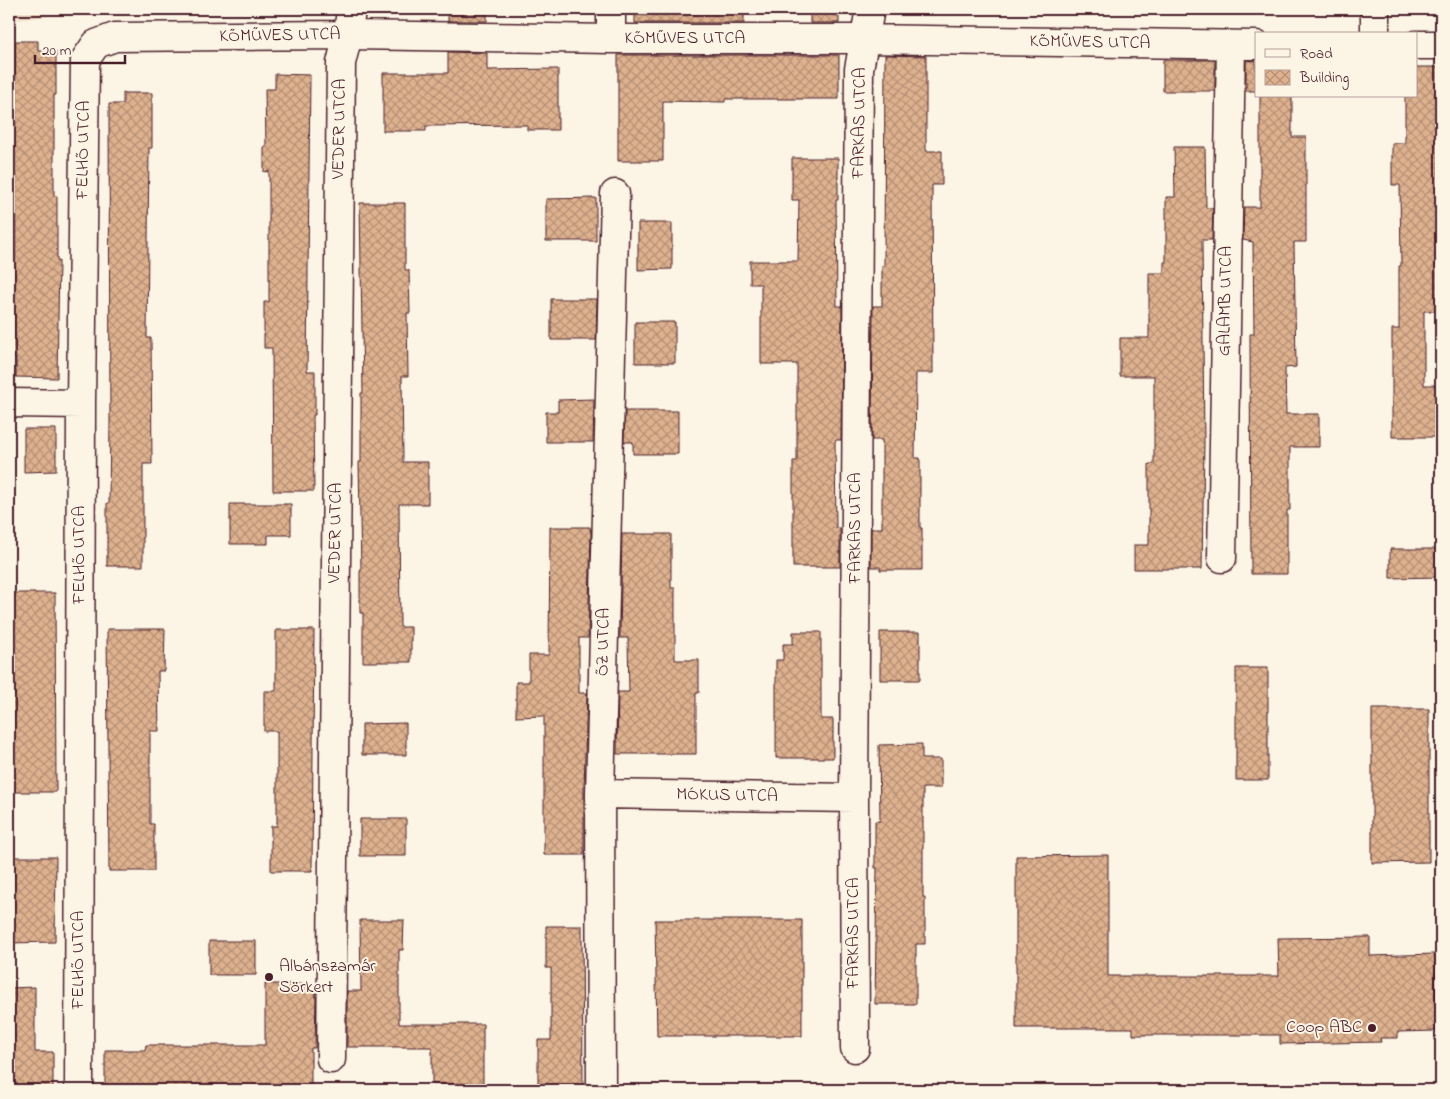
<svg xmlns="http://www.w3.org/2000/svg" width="1450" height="1099" viewBox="0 0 1450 1099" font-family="'Indie Flower',sans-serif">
  <defs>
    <pattern id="building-cross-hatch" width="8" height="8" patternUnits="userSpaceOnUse" patternTransform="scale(1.25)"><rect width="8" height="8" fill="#deb28f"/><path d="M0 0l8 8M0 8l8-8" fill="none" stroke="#b69075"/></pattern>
  </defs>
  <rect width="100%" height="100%" fill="#fcf5e5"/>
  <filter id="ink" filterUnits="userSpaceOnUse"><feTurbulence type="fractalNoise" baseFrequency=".02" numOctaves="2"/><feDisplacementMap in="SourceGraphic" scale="10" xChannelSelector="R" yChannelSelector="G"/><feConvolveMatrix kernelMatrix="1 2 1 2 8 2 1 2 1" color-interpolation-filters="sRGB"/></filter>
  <g filter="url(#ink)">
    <path fill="#f3e1cb" d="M 9,9 L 108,9 L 9,21 Z"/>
    <path fill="url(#building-cross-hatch)" stroke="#4a1f2b" d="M 448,9 L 487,9 L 487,21 L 448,21 Z
      M 635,9 L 744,9 L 744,23 L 635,23 Z
      M 810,9 L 839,9 L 839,23 L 810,23 Z
      M 15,41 L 38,41 L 38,51 L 56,51 L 56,95 L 54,95 L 54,196 L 57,196 L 57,261 L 59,261 L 57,378 L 16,377 L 16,358 L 9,357 L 9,261 L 15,261 L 15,174 L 9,174 L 9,138 L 13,138 L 12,129 L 15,129 Z
      M 448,52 L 487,53 L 487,70 L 558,69 L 558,130 L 527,130 L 527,125 L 426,126 L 426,131 L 383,131 L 383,73 L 448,73 Z
      M 618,55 L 839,55 L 839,99 L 725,99 L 725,102 L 663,101 L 663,161 L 618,161 Z
      M 885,55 L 926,56 L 926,151 L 942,151 L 942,185 L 932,185 L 933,373 L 916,373 L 915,458 L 920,458 L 920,528 L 922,528 L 922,570 L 880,570 L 880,567 L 871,567 L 871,528 L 882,528 L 882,440 L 872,440 L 873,306 L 882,306 L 882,266 L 884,266 Z
      M 1163,60 L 1215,60 L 1215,91 L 1163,91 Z
      M 1246,60 L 1256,61 L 1256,91 L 1246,91 Z
      M 1416,67 L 1441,67 L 1441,109 L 1439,109 L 1439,202 L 1441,202 L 1441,311 L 1424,311 L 1424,385 L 1441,385 L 1441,437 L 1392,437 L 1392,329 L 1399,329 L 1399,266 L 1401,266 L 1400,185 L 1392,185 L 1392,143 L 1405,143 L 1405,96 L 1416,96 Z
      M 275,74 L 310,75 L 307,371 L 315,371 L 315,415 L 313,415 L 314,491 L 273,491 L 272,348 L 264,348 L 264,302 L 269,302 L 269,171 L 264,172 L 264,147 L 266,147 L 265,89 L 275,89 Z
      M 123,93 L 152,93 L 152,148 L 149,148 L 147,338 L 151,338 L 152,464 L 143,464 L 143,566 L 107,566 L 107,503 L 109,503 L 110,423 L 109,104 L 123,104 Z
      M 1260,96 L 1292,96 L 1292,137 L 1306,137 L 1306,242 L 1294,242 L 1296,367 L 1285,368 L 1286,414 L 1319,414 L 1319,447 L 1290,447 L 1290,510 L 1287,510 L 1287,574 L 1251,574 L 1250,334 L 1254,334 L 1253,242 L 1243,240 L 1244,207 L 1260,207 Z
      M 1174,147 L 1205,147 L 1206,208 L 1213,208 L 1212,240 L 1202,240 L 1204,442 L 1202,569 L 1134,569 L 1134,545 L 1149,545 L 1149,464 L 1154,464 L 1154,376 L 1120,376 L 1120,338 L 1149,338 L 1149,273 L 1164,273 L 1164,262 L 1166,262 L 1166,197 L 1175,197 Z
      M 792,158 L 838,158 L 838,200 L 836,200 L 837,306 L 842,306 L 841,440 L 836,440 L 835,442 L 836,528 L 840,528 L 840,567 L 793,567 L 793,461 L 797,461 L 797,364 L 761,364 L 761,284 L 750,284 L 750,261 L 798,261 L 799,200 L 792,200 Z
      M 596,198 L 596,241 L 546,241 L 546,199 Z
      M 360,203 L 405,203 L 405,270 L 409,270 L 410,313 L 407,313 L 408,376 L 402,376 L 403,462 L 428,462 L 428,504 L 399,504 L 400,627 L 411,627 L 411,662 L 363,662 L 363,613 L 360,613 L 360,571 L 361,571 L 359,462 L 361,462 L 361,393 L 363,393 Z
      M 638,223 L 672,223 L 672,269 L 638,270 Z
      M 551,299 L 597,299 L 596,340 L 551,340 Z
      M 635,322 L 675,322 L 675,363 L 635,363 Z
      M 594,399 L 593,442 L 546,442 L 546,412 L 558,412 L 558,400 Z
      M 625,411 L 678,411 L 678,454 L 633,454 L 633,442 L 624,442 Z
      M 24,429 L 56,429 L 56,471 L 24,472 Z
      M 230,504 L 291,504 L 291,535 L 268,535 L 268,544 L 230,544 Z
      M 550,527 L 590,527 L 591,534 L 588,638 L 579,638 L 579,693 L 587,693 L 584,787 L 584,855 L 544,855 L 544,716 L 516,717 L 516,682 L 529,682 L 529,655 L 549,655 Z
      M 622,534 L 671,534 L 671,588 L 675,588 L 675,660 L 699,660 L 699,693 L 696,693 L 696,754 L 617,754 L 618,692 L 629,692 L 628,638 L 620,638 Z
      M 1390,549 L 1441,549 L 1441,577 L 1390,578 Z
      M 12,593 L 55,593 L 56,792 L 11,792 L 10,672 L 12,672 Z
      M 107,629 L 165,629 L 164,671 L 158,671 L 159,731 L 150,731 L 150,824 L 154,824 L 154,871 L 109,871 Z
      M 276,630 L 314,630 L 312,871 L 271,871 L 271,826 L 277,826 L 277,731 L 264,731 L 264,691 L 276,691 Z
      M 793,632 L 821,632 L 821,719 L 833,719 L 833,758 L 776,758 L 776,660 L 783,660 L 783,644 L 793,644 Z
      M 880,632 L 920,632 L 920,680 L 880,680 Z
      M 1236,668 L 1268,668 L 1268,780 L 1236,780 Z
      M 1372,709 L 1429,709 L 1429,862 L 1372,863 Z
      M 406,723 L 406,755 L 362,755 L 362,724 Z
      M 922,744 L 922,759 L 941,759 L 941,788 L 923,788 L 923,897 L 925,897 L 925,944 L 916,944 L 916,1004 L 875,1004 L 877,868 L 875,868 L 875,821 L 880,821 L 879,745 Z
      M 360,819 L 406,819 L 406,856 L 360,856 Z
      M 1108,855 L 1108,976 L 1279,976 L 1278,938 L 1370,937 L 1370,956 L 1435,954 L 1436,1031 L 1398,1032 L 1398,1038 L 1380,1038 L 1381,1042 L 1280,1044 L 1280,1035 L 1133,1035 L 1133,1028 L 1016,1028 L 1016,856 Z
      M 9,857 L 56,857 L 55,942 L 9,943 Z
      M 360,920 L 404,920 L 403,950 L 399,950 L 399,1024 L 483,1024 L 483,1084 L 432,1084 L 432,1047 L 347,1047 L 347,991 L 361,991 Z
      M 655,920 L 802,920 L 802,1036 L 657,1036 Z
      M 546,926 L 582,926 L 583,1086 L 538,1086 L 538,1040 L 551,1040 L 551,968 L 546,968 Z
      M 209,941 L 256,941 L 256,975 L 209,975 Z
      M 265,984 L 311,984 L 311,991 L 316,991 L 315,1048 L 311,1048 L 311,1088 L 105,1089 L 105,1050 L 145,1050 L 146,1045 L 265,1045 Z
      M 35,987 L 35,1052 L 53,1052 L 53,1089 L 9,1089 L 9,988 Z"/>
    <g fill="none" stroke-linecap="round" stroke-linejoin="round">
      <defs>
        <path id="minor" d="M 611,9 L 611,39
          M 1375,34 L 1375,9
          M 1416,45 L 1441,45
          M 9,403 L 81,404
          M 1222,558 L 1231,45
          M 600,794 L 854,798
          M 855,1048 L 854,798 L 859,69 L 870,9
          M 331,1059 L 341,63 L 348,35 L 351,9
          M 79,1090 L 81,404 L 85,60 L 96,44 L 115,37 L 348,35 L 611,39 L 864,39 L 1256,45
          M 601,1090 L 600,794 L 615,194"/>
      </defs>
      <use href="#minor" stroke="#4a1f2b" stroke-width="31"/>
      <use href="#minor" stroke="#fcf5e5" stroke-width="28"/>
    </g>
  </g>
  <g fill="#4a1f2b" stroke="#fcf5e5" stroke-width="2">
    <circle cx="269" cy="977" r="5"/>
    <circle cx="1372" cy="1028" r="5"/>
  </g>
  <g text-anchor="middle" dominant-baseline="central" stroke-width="4" stroke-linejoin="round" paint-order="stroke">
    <g font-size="18" fill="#4a1f2b" stroke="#fcf5e5">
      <text transform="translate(280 36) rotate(-1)">KŐMŰVES UTCA</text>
      <text x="685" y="39">KŐMŰVES UTCA</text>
      <text transform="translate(1090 43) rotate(1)">KŐMŰVES UTCA</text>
      <text transform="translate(860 123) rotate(-89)">FARKAS UTCA</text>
      <text transform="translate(340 129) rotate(-89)">VEDER UTCA</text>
      <text transform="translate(84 150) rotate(-89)">FELHŐ UTCA</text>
      <text transform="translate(1226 301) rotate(-89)">GALAMB UTCA</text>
      <text transform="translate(856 528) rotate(-90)">FARKAS UTCA</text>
      <text transform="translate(336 533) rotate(-89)">VEDER UTCA</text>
      <text transform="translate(80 555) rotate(-90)">FELHŐ UTCA</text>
      <text transform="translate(604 642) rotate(-89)">ŐZ UTCA</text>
      <text transform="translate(727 796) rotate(1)">MÓKUS UTCA</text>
      <text transform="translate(854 933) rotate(-90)">FARKAS UTCA</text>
      <text transform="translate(79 960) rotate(-90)">FELHŐ UTCA</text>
    </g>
    <g font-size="18" fill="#4a1f2b" stroke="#fcf5e5" text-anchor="start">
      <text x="279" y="967">Albánszamár<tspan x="279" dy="21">Sörkert</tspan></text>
      <text x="1362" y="1028" text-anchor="end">Coop ABC</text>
    </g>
  </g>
  <rect width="1450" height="1099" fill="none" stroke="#fcf5e5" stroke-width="30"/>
  <rect x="15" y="15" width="1420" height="1069" fill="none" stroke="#4a1f2b" stroke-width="2" filter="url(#ink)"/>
  <rect x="1255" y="32" width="162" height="65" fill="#fcf5e5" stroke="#b59f9b"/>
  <rect x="1265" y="49" width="25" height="8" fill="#fcf5e5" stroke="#b59f9b"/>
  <text x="1300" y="58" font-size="15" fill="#4a1f2b">Road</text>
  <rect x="1265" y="70" width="25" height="15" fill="url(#building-cross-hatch)" stroke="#b59f9b"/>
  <text x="1300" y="82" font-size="15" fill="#4a1f2b">Building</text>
  <path d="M35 55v8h90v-8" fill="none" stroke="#4a1f2b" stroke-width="2.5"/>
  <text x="42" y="55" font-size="15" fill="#4a1f2b" stroke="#fcf5e5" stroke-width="4" paint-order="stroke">20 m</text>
</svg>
